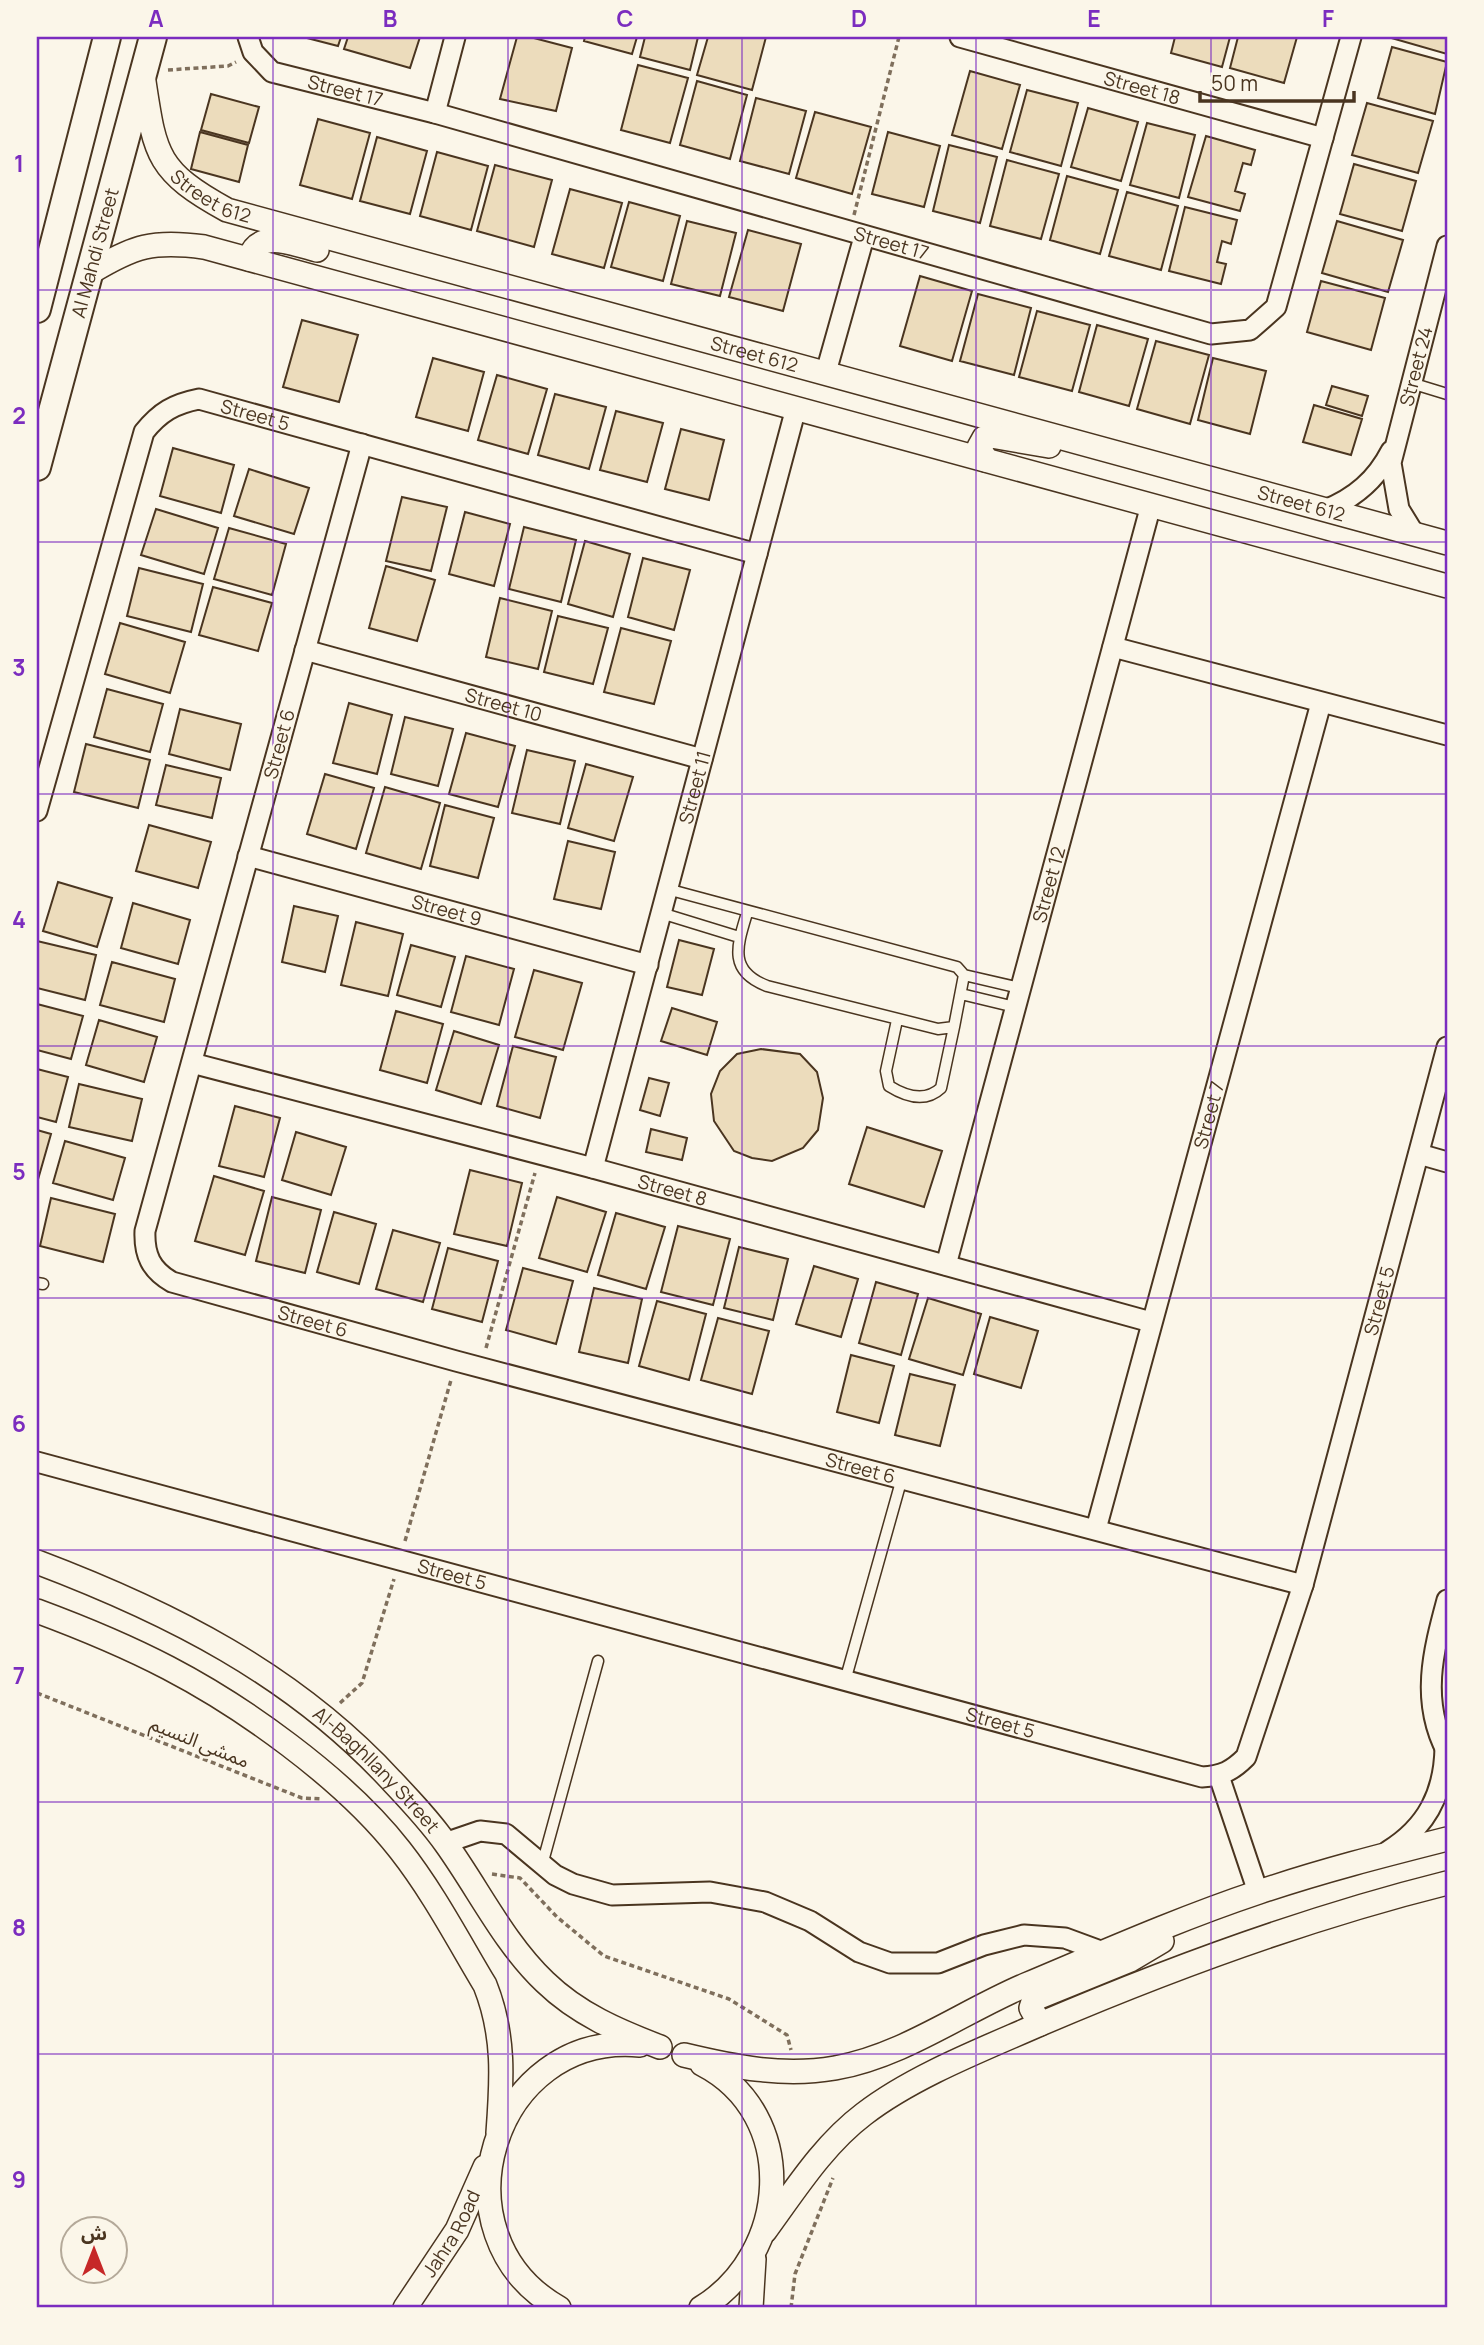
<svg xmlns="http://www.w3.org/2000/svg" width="1484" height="2345" viewBox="0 0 1484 2345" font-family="Manrope,'Noto Sans Arabic',sans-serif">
  <rect width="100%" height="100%" fill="#fbf6e9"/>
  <path fill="#ecdcbc" stroke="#4a3520" stroke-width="2" d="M 303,37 L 341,37 L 338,46 Z
    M 348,37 L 420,37 L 410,68 L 344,49 Z
    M 517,37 L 530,37 L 572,48 L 556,111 L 500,99 Z
    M 585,37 L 637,37 L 632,54 L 584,41 Z
    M 645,37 L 698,37 L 690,70 L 640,57 Z
    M 708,37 L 766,37 L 752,90 L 697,75 Z
    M 1175,37 L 1230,37 L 1222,67 L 1171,53 Z
    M 1238,37 L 1297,37 L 1284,83 L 1230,68 Z
    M 1388,37 L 1447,37 L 1447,54 Z
    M 1392,47 L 1447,62 L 1435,114 L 1378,98 Z
    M 638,65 L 688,78 L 670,143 L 621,130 Z
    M 970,71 L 1020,85 L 1002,149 L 952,135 Z
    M 697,81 L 747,95 L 730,159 L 680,145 Z
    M 1027,90 L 1078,103 L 1061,166 L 1010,152 Z
    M 211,94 L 259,107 L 249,143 L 201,130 Z
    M 756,98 L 806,111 L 789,174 L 740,161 Z
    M 1367,103 L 1433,121 L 1418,173 L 1352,155 Z
    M 1088,108 L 1138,122 L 1121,181 L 1071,167 Z
    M 815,112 L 871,127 L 852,194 L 796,178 Z
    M 318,119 L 370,133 L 352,199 L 300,185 Z
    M 1147,123 L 1195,135 L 1179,198 L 1130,185 Z
    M 200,132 L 248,145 L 239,182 L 191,169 Z
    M 888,132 L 940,146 L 924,207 L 872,194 Z
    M 1206,136 L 1255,150 L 1251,165 L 1243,163 L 1235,191 L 1245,194 L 1240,211 L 1188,197 Z
    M 377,137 L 427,151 L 410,214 L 360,201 Z
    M 949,145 L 997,157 L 980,223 L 933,211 Z
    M 437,152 L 488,166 L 471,230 L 420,216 Z
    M 1007,160 L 1059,174 L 1041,239 L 990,226 Z
    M 1354,164 L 1416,181 L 1402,231 L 1340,214 Z
    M 495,165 L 552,180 L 534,247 L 477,231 Z
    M 1067,176 L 1118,190 L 1100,254 L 1050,240 Z
    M 570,189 L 622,203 L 604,268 L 552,254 Z
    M 1127,192 L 1178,206 L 1161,270 L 1109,256 Z
    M 629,202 L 680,216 L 663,281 L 611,267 Z
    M 1185,207 L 1237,220 L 1231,244 L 1222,241 L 1217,262 L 1226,264 L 1221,284 L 1169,271 Z
    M 687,221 L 736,233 L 720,296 L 671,284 Z
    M 1337,221 L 1403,240 L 1388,292 L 1322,273 Z
    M 748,230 L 801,244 L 783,311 L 729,297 Z
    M 920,276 L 972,291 L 952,361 L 900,346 Z
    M 1321,281 L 1385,298 L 1371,350 L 1307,332 Z
    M 978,294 L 1031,308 L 1014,375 L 960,361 Z
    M 1037,311 L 1090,325 L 1072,391 L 1019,377 Z
    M 302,320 L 358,335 L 339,402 L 283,387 Z
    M 1097,325 L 1148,339 L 1129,406 L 1079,392 Z
    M 1156,341 L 1209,355 L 1190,424 L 1137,409 Z
    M 433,358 L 484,372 L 468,431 L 416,417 Z
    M 1213,358 L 1266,371 L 1250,434 L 1198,420 Z
    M 497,375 L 547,389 L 528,454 L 478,440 Z
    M 1332,386 L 1368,396 L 1362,416 L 1326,405 Z
    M 555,394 L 606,407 L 589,469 L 538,455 Z
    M 1314,405 L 1362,419 L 1351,455 L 1303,442 Z
    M 616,411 L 663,423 L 647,482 L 600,470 Z
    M 681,429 L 724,440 L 709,500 L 665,489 Z
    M 173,448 L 234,465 L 221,513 L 160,496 Z
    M 249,469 L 309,488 L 294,534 L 234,516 Z
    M 402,497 L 447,507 L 431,571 L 386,561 Z
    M 156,509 L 218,528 L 204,574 L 141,555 Z
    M 465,512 L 510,524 L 494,586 L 449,574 Z
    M 524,527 L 576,540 L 561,602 L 509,589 Z
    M 229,528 L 286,544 L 272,595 L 214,579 Z
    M 585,541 L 630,554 L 613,617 L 568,604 Z
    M 643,558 L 690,570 L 674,630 L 628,617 Z
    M 386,566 L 435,580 L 417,641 L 369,628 Z
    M 139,568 L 203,584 L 191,632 L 127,616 Z
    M 213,587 L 272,603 L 258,651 L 199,635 Z
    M 500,598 L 552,611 L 538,669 L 486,657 Z
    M 558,616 L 608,628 L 593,684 L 544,672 Z
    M 120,623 L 185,642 L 170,693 L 105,674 Z
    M 621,628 L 671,641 L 654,704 L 604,692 Z
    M 107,689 L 163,704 L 150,752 L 94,737 Z
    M 349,703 L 392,715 L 377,774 L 333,763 Z
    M 180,709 L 241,724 L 230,770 L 169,754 Z
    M 405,717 L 453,729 L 438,786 L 391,774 Z
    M 466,733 L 515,746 L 498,807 L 449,794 Z
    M 86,744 L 150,760 L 138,808 L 74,792 Z
    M 527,750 L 575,761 L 560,824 L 512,813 Z
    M 586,764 L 633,777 L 614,841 L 568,828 Z
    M 166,765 L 221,778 L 212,818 L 156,805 Z
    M 325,774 L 374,788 L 356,849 L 307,834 Z
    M 385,787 L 440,803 L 421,869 L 366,853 Z
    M 445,805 L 494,818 L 478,878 L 430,866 Z
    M 149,825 L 211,842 L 198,888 L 136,871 Z
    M 568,841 L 615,852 L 601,909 L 554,899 Z
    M 58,882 L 112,898 L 97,947 L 43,931 Z
    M 133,903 L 190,920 L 178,964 L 121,948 Z
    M 294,906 L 338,916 L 325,972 L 282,962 Z
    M 356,922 L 403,934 L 388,996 L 341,985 Z
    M 679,940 L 714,949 L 702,995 L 667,987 Z
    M 37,941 L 96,955 L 85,1000 L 37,988 Z
    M 411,945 L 455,957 L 441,1007 L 397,995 Z
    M 466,956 L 514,969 L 499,1025 L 451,1012 Z
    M 112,962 L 175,979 L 164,1022 L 100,1005 Z
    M 534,970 L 582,983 L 563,1050 L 515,1037 Z
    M 37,1004 L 83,1016 L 71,1059 L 37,1050 Z
    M 672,1008 L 717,1022 L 707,1055 L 661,1041 Z
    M 396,1011 L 443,1024 L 427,1083 L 380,1070 Z
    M 99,1020 L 157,1037 L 144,1082 L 86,1065 Z
    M 454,1031 L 499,1045 L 481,1104 L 436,1090 Z
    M 513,1046 L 556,1057 L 540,1118 L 497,1106 Z
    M 761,1049 L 800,1054 L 817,1072 L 823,1098 L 818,1130 L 803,1148 L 772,1161 L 752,1158 L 734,1151 L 714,1121 L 711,1094 L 720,1071 L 737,1054 Z
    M 37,1069 L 68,1077 L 56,1122 L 37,1117 Z
    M 649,1078 L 669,1083 L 660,1116 L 640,1110 Z
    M 79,1084 L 142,1099 L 132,1141 L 69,1127 Z
    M 235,1106 L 280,1118 L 264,1177 L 219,1166 Z
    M 867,1127 L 942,1151 L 924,1207 L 849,1184 Z
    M 651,1129 L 687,1138 L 682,1160 L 646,1152 Z
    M 37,1130 L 51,1134 L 37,1183 Z
    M 296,1132 L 346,1147 L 331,1195 L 282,1180 Z
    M 65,1141 L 125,1158 L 113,1200 L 53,1183 Z
    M 470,1170 L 522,1183 L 507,1246 L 454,1234 Z
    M 214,1176 L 264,1191 L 245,1255 L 195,1241 Z
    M 272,1197 L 321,1210 L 305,1273 L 256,1261 Z
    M 557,1197 L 606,1212 L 587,1272 L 539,1258 Z
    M 51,1198 L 115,1214 L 103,1262 L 40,1246 Z
    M 334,1212 L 376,1224 L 359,1284 L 317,1272 Z
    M 616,1213 L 665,1227 L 646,1289 L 598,1275 Z
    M 678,1226 L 730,1239 L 713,1305 L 661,1292 Z
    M 393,1230 L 440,1243 L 423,1302 L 376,1289 Z
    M 739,1247 L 788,1259 L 773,1320 L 724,1308 Z
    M 448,1248 L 498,1261 L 482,1322 L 432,1309 Z
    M 814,1266 L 858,1279 L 841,1337 L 796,1324 Z
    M 523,1268 L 573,1281 L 556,1344 L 506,1330 Z
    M 876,1282 L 918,1294 L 901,1355 L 859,1343 Z
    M 594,1288 L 642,1299 L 628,1363 L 579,1352 Z
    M 928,1298 L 981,1314 L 963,1375 L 909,1359 Z
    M 657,1301 L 706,1314 L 689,1380 L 639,1366 Z
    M 990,1317 L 1038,1331 L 1021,1388 L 974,1374 Z
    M 718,1318 L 769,1331 L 752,1394 L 701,1380 Z
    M 851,1355 L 894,1366 L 879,1423 L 837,1412 Z
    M 910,1374 L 955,1385 L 940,1446 L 895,1435 Z"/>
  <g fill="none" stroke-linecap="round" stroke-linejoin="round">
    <defs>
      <path id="service" d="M 1411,383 L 1447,394
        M 667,889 L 957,967 L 964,975 L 1020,988
        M 661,913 L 739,937
        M 747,913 C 737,946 728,971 767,986 L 938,1029 L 954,1027 L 964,975
        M 961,994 L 1015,1007
        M 897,1020 L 886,1071 L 889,1086 C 905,1096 925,1103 941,1088 L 954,1027
        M 37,1283 L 43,1284
        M 845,1681 L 902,1478
        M 542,1865 L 598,1661"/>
      <g id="minor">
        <path id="s1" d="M 248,37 L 253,52 L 272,72 L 435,113 L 1211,334 L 1250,330 L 1276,307 L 1351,37"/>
        <path id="s2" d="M 960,37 L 1323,138"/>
        <path d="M 435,113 L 455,37"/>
        <path d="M 826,372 L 864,237"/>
        <path id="s3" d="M 362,444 L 145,1231 C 144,1255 151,1270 172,1282 L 456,1361 L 1303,1585"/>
        <path d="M 1325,510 C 1355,498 1376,480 1391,451"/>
        <path id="s4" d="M 1415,535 L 1399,509 L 1391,463 L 1447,246"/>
        <path d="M 1113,647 L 1447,735"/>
        <path id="s5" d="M 305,650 L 702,759"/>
        <path id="s6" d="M 37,811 L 144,432 C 160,412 174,404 199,399 L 757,554"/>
        <path id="s7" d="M 248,856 L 648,965"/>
        <path id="s8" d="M 192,1063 L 593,1168 L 1151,1322"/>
        <path d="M 1419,1154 L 1447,1162"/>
        <path id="s9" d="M 593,1168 L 796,408"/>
        <path id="s10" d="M 946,1265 L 1151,505"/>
        <path id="s11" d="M 37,1462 L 1202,1777 C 1222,1776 1232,1771 1246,1757 L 1303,1585 L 1447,1047"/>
        <path id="s12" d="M 1096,1529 L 1321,703"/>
        <path d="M 1447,1600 C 1433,1652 1420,1701 1447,1752"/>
        <path d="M 1219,1776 L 1258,1892"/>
        <path d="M 445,1843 L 480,1831 L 506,1834 L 555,1875 L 573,1884 L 612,1895 L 710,1892 L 765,1902 L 810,1921 L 859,1952 L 890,1963 L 938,1963 L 984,1945 L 1024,1935 L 1065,1938 L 1103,1952"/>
        <path d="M 1388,1851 C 1427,1827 1444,1793 1445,1748"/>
      </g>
      <g id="tertiary">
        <path id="s13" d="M 143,75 C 155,153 154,170 227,210 L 1447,543"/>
        <path d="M 249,259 C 259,228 293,244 317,250"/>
        <path d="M 91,272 C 134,246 153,240 204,247 L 1447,586"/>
        <path d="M 986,460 L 979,447 L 984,438 L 991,436 L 1049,446"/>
        <path id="s14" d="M 37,1562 C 169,1612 293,1674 391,1780 C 410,1800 430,1821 446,1844 C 479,1890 504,1943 545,1982 C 578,2014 618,2031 660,2047"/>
        <path d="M 37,1611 C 134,1647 206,1682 289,1745 C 330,1776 368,1809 400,1850 C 433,1892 458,1940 485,1985 C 505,2035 502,2080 498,2133"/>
        <path d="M 1040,2024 L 1031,2008 L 1034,1999 L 1130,1960 L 1162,1941"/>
        <path d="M 684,2055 C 734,2067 783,2077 835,2068 C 904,2056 965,2010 1028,1984 C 1104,1952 1181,1918 1259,1892 C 1321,1871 1384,1855 1447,1839"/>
        <path d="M 765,2231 C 795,2190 823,2145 864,2114 C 912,2077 981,2050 1038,2025 C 1171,1968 1307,1918 1447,1883"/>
        <path id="s15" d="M 405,2308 L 457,2230 L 485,2167"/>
        <path d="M 559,2308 C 430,2235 492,2031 640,2045"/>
        <path d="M 701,2308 C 789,2255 801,2115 702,2064"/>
        <path d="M 751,2308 L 754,2259"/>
      </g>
      <g id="secondary">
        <path d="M 37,309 L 107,37"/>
        <path id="s16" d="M 37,467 L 153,37"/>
      </g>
    </defs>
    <use href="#service" stroke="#4a3520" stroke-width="13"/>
    <use href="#minor" stroke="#4a3520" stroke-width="23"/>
    <use href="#tertiary" stroke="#4a3520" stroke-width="26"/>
    <use href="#secondary" stroke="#4a3520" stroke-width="30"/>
    <path stroke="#7f6f5c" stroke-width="3.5" stroke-dasharray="5 3.5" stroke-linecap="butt" d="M 168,70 L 228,66 L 236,62
      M 854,215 L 899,37
      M 486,1348 L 535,1173
      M 405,1541 L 451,1380
      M 37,1693 L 302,1798 L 322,1799
      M 340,1703 L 362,1683 L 394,1579
      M 492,1874 L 520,1878 L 557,1917 L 604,1956 L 729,1999 L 787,2035 L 791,2050
      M 791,2308 L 795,2274 L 833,2178"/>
    <use href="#service" stroke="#fbf6e9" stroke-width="10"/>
    <use href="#minor" stroke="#fbf6e9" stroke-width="19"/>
    <use href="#tertiary" stroke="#fbf6e9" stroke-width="23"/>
    <use href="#secondary" stroke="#fbf6e9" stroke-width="26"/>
  </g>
  <path fill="none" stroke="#7b2cbf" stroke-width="2" stroke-opacity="0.55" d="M 273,37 L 273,2308M 508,37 L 508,2308M 742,37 L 742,2308M 976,37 L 976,2308M 1211,37 L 1211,2308M 37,290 L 1447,290M 37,542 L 1447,542M 37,794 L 1447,794M 37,1046 L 1447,1046M 37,1298 L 1447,1298M 37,1550 L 1447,1550M 37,1802 L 1447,1802M 37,2054 L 1447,2054"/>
  <g text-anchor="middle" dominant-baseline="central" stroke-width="5" stroke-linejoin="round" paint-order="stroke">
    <g font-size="19" fill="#4a3520" stroke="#fbf6e9">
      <text stroke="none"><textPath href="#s2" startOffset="189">Street 18</textPath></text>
      <text stroke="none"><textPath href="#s1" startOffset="119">Street 17</textPath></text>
      <text stroke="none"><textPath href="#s13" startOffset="149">Street 612</textPath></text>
      <text stroke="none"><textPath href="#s1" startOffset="686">Street 17</textPath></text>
      <text stroke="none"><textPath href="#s16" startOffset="222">Al Mahdi Street</textPath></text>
      <text stroke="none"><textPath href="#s13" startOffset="716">Street 612</textPath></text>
      <text stroke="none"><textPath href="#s4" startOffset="177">Street 24</textPath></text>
      <text stroke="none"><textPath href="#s6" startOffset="518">Street 5</textPath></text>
      <text stroke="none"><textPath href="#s13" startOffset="1283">Street 612</textPath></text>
      <text stroke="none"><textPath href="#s5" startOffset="206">Street 10</textPath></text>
      <text transform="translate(279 744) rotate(-75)">Street 6</text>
      <text stroke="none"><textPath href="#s9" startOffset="394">Street 11</textPath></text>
      <text stroke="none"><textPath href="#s10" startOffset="394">Street 12</textPath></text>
      <text stroke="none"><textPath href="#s7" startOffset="206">Street 9</textPath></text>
      <text stroke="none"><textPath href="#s12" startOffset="429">Street 7</textPath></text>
      <text stroke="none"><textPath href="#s8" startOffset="497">Street 8</textPath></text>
      <text stroke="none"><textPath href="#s11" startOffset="1732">Street 5</textPath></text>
      <text stroke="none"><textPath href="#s3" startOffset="1024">Street 6</textPath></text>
      <text stroke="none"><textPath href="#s3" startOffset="1591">Street 6</textPath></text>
      <text stroke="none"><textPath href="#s11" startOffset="430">Street 5</textPath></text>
      <text stroke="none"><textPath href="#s11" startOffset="998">Street 5</textPath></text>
      <text transform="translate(200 1742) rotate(22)">ممشى النسيم</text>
      <text stroke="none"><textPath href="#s14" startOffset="402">Al-Baghllany Street</textPath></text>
      <text stroke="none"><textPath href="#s15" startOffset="88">Jahra Road</textPath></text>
    </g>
  </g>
  <rect width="1484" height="2345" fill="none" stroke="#fbf6e9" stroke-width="77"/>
  <g transform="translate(94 2250)"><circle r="33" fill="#fbf6e9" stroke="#b4a999" stroke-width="2"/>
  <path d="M0-5L12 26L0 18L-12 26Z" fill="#c62828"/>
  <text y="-10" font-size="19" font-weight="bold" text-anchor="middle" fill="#4a3520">ش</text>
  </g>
  <path d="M1200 91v10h154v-10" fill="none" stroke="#4a3520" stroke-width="3.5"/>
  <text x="1211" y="91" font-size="21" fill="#4a3520" stroke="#fbf6e9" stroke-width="5" paint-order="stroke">50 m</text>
  <rect x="38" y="38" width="1408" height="2268" fill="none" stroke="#7b2cbf" stroke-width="2.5"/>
  <g font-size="23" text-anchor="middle" font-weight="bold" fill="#7b2cbf">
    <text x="156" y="27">A</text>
    <text x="390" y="27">B</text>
    <text x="625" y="27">C</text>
    <text x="859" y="27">D</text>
    <text x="1094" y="27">E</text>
    <text x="1328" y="27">F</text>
    <text x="19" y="172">1</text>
    <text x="19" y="424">2</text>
    <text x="19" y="676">3</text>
    <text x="19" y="928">4</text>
    <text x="19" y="1180">5</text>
    <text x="19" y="1432">6</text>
    <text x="19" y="1684">7</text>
    <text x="19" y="1936">8</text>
    <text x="19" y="2188">9</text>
  </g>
</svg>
